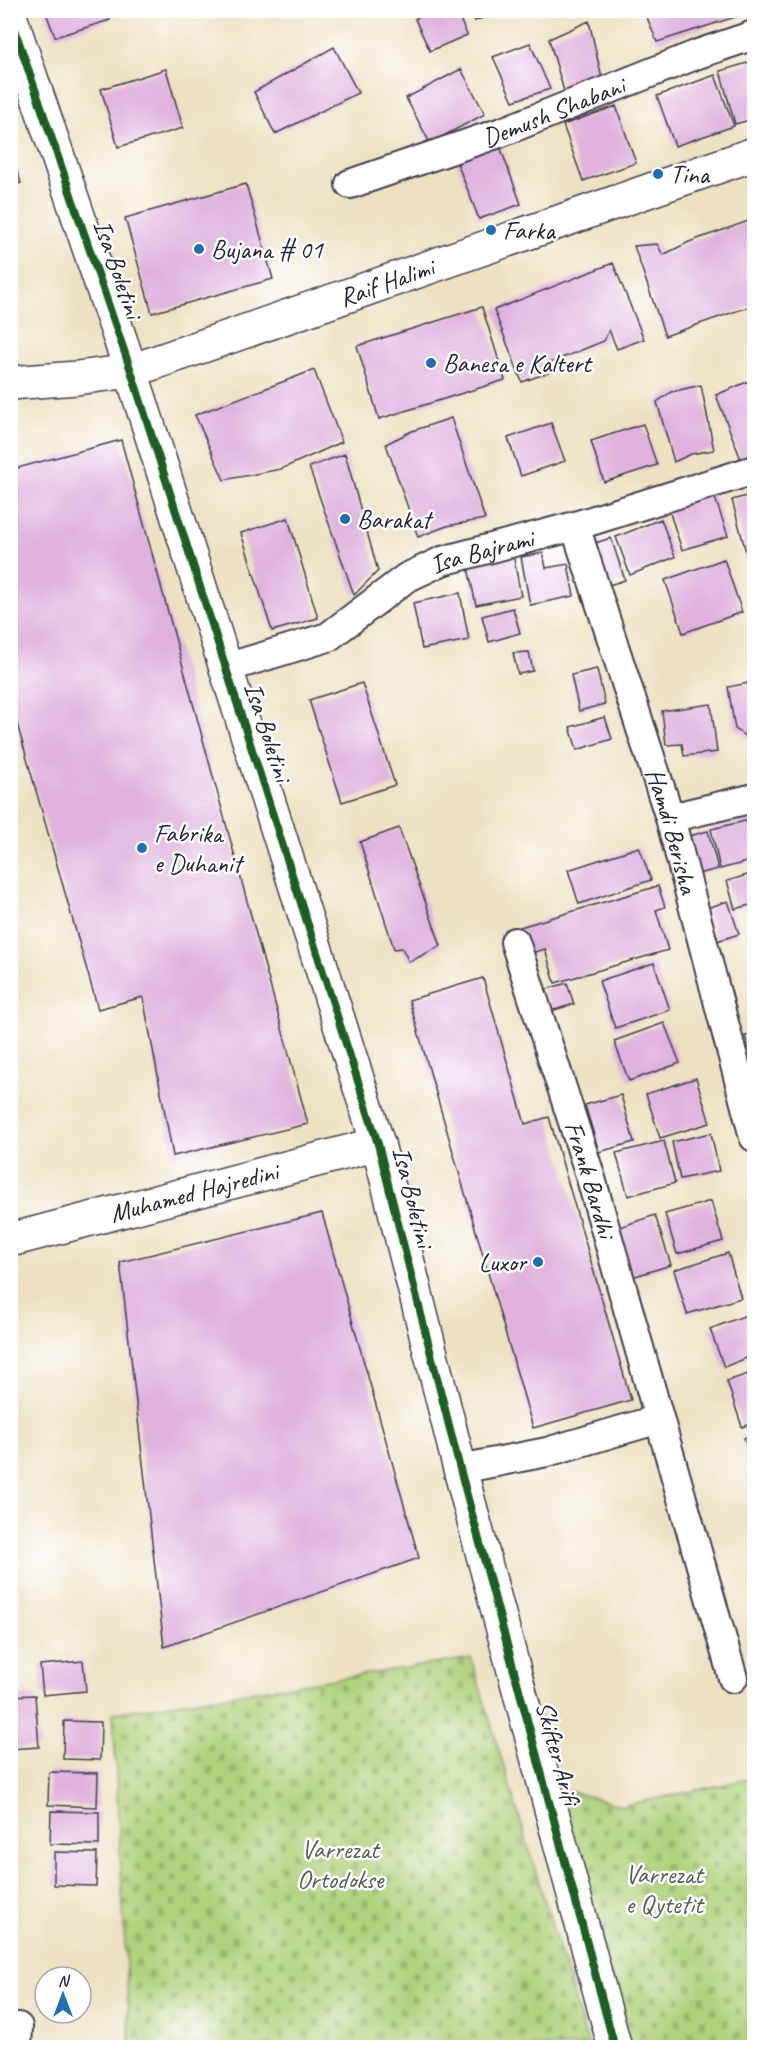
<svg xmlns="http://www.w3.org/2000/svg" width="765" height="2058" viewBox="0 0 765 2058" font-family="Caveat,sans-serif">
  <defs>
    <pattern id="cemetery-stones" width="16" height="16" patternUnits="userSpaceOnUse" patternTransform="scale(1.5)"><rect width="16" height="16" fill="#afd27b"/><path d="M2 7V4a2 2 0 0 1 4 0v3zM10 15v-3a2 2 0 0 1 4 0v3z" fill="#96b46b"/></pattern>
  </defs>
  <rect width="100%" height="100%" fill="#fff"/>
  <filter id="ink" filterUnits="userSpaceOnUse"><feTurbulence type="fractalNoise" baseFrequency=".0167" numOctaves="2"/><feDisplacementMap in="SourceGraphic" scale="12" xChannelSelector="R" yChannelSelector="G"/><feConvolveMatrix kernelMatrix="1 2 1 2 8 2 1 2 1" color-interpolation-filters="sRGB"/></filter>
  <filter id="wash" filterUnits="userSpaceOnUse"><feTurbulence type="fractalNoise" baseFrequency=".008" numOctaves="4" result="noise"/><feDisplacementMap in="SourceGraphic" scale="24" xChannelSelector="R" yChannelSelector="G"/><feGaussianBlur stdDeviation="1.35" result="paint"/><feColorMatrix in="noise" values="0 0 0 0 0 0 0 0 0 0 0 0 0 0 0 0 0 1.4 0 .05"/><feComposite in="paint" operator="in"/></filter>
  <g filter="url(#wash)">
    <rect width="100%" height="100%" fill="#ede1c1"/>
    <path fill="url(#cemetery-stones)" stroke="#687a5b" stroke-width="1.5" d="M 471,1658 L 589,2047 L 130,2047 L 113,1713 Z
      M 754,1778 L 754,2047 L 622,2047 L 534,1781 L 622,1806 Z"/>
    <g id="blocks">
      <path fill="#dfb2de" d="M 45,10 L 107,10 L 110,20 L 55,37 Z
        M 429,10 L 456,10 L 467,35 L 430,51 L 415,19 Z
        M 470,10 L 500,10 L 500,11 L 475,21 Z
        M 644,10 L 754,10 L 754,11 L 657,42 Z
        M 589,21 L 603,83 L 566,98 L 549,39 Z
        M 530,43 L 550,89 L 513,101 L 493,57 Z
        M 334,47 L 358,93 L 275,134 L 254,92 Z
        M 754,61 L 754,120 L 753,119 L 735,124 L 720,71 Z
        M 166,69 L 183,128 L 118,147 L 101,89 Z
        M 461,69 L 485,114 L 430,143 L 406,98 Z
        M 715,75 L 734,126 L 675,146 L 657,96 Z
        M 616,106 L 636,163 L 583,181 L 563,125 Z
        M 497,138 L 521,204 L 479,219 L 454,155 Z
        M 10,151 L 21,183 L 10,186 Z
        M 246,184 L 273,279 L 152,313 L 125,218 Z
        M 754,219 L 754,305 L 665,336 L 634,246 L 657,244 L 663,255 L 689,242 Z
        M 613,263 L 644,339 L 617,349 L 609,330 L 604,341 L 547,364 L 550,372 L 522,382 L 494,310 Z
        M 482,307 L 505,380 L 379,419 L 357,346 Z
        M 314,370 L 342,442 L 281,469 L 224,480 L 195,415 Z
        M 754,379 L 754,458 L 742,462 L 716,395 Z
        M 701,385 L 714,450 L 691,454 L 674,462 L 657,402 L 671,392 Z
        M 451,418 L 485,519 L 447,526 L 418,537 L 386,444 L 412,431 Z
        M 551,423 L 565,461 L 521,476 L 508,438 Z
        M 643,424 L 657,465 L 604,482 L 591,441 Z
        M 121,440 L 308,1124 L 173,1156 L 143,997 L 98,1009 L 10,699 L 10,470 Z
        M 345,454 L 378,571 L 354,595 L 309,467 Z
        M 713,492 L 728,536 L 682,550 L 668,507 Z
        M 754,494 L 754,582 L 732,500 Z
        M 288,518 L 318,618 L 272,631 L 241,533 Z
        M 661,519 L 675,557 L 630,575 L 616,537 Z
        M 611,538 L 625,580 L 609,585 L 595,543 Z
        M 543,553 L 546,568 L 568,564 L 574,596 L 530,605 L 521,557 Z
        M 513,554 L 521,596 L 476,605 L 467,563 Z
        M 724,559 L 742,612 L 683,633 L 665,580 Z
        M 460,593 L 469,640 L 422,649 L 413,603 Z
        M 513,608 L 520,633 L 489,642 L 482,616 Z
        M 529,652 L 533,671 L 518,674 L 513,653 Z
        M 597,669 L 605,704 L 579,711 L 571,675 Z
        M 754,682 L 754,742 L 735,729 L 728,687 Z
        M 362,683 L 395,785 L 342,802 L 309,700 Z
        M 711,704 L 717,752 L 684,756 L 682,744 L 666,745 L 662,711 Z
        M 605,717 L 612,739 L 577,750 L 570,727 Z
        M 754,819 L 754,860 L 720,869 L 711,829 Z
        M 399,828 L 441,946 L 409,962 L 402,948 L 394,949 L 360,842 Z
        M 708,831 L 718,869 L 698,874 L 689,836 Z
        M 639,847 L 651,880 L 579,904 L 568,870 Z
        M 754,873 L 754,904 L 735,909 L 727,881 Z
        M 658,886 L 665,907 L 656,910 L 668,950 L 555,983 L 545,949 L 528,954 L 520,927 Z
        M 728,901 L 739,934 L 717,941 L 707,908 Z
        M 654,963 L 670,1010 L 615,1028 L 599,981 Z
        M 483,978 L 525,1124 L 549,1117 L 631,1400 L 533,1428 L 409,1000 Z
        M 567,983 L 574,1004 L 551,1011 L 544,990 Z
        M 664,1023 L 680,1063 L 629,1081 L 614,1041 Z
        M 754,1033 L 754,1067 L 745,1036 Z
        M 696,1078 L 710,1123 L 660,1138 L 646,1094 Z
        M 621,1095 L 634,1142 L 599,1152 L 585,1105 Z
        M 711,1133 L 719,1171 L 680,1179 L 672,1142 Z
        M 664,1141 L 675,1183 L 628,1196 L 616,1153 Z
        M 711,1201 L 723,1241 L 677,1254 L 665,1214 Z
        M 322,1213 L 419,1558 L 164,1647 L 120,1262 Z
        M 655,1215 L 671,1265 L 632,1277 L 617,1228 Z
        M 728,1253 L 741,1298 L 687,1314 L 674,1270 Z
        M 754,1312 L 754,1355 L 724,1367 L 710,1329 Z
        M 754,1372 L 754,1423 L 742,1427 L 727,1381 Z
        M 754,1434 L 754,1470 L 744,1438 Z
        M 83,1661 L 86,1691 L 43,1695 L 40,1665 Z
        M 35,1695 L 39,1747 L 10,1749 L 10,1696 Z
        M 64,1721 L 101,1722 L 100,1760 L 63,1759 Z
        M 49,1772 L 98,1773 L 97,1807 L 48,1805 Z
        M 51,1811 L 99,1812 L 99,1845 L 50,1844 Z
        M 54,1852 L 97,1853 L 96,1886 L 54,1885 Z"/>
    </g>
  </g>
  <g filter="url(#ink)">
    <use href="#blocks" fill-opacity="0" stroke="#403f4f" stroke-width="1.5"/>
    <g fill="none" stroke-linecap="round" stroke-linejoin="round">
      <defs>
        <g id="minor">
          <path id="s1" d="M 350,184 L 502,132 L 698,54 L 754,35"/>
          <path id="s2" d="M 575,526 L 670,818 L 754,1137"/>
          <path id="s3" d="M 226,668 L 328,637 L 406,578 L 442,561 L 575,526 L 754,470"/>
          <path d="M 670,818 L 754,798"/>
          <path id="s4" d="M 515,942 L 590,1175 L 733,1678"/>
          <path d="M 460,1469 L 547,1452 L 659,1419"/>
          <path d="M 17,2048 L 18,2027"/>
        </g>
        <g id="tertiary">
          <path d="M 10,16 L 131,371 L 378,1144 L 460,1469 L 615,2048"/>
          <path id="s5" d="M 10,383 L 77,378 L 131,371 L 754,154"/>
          <path id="s6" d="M 10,1240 L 378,1144"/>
        </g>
      </defs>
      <use href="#minor" stroke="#403f4f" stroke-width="32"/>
      <use href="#tertiary" stroke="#403f4f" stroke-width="36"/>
      <use href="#minor" stroke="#fff" stroke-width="28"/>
      <use href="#tertiary" stroke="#fff" stroke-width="33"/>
      <defs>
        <path id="cycleway" d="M 10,16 L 131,371 L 378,1144 L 460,1469 L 615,2048"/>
      </defs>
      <use href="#cycleway" stroke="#fff" stroke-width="11"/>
      <use href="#cycleway" stroke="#1b5e20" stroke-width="8"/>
    </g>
  </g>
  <g fill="#1f6fb2" stroke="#fff" stroke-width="2">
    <circle cx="658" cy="174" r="6"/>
    <circle cx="491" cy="230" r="6"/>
    <circle cx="199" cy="249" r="6"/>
    <circle cx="431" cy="363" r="6"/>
    <circle cx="345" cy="519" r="6"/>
    <circle cx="142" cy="848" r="6"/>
    <circle cx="538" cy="1262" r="6"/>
  </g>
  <g text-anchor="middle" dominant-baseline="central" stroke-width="5" stroke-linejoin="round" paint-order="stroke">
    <g font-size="26" fill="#22223b" stroke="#fff">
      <text stroke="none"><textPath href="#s1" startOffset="216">Demush Shabani</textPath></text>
      <text transform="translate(118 269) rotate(71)">Isa Boletini</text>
      <text stroke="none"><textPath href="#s5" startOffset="392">Raif Halimi</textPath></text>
      <text stroke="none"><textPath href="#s3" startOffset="285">Isa Bajrami</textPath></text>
      <text transform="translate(268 732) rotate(72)">Isa Boletini</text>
      <text stroke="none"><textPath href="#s2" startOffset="320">Hamdi Berisha</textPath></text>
      <text stroke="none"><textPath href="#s4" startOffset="249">Frank Bardhi</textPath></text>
      <text stroke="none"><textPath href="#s6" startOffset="190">Muhamed Hajredini</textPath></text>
      <text transform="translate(413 1197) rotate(76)">Isa Boletini</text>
      <text transform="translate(558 1753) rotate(75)">Skifter Arifi</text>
    </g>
    <g font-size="26" fill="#22223b" stroke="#fff" text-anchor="start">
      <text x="670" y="174">Tina</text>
      <text x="503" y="230">Farka</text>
      <text x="211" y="249">Bujana # 01</text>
      <text x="443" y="363">Banesa e Kaltert</text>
      <text x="357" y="519">Barakat</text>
      <text x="154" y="833">Fabrika<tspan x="154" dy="30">e Duhanit</tspan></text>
      <text x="526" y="1262" text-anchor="end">Luxor</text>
    </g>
    <g font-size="26" fill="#536051" stroke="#fff">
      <text x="340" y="1849">Varrezat<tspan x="340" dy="30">Ortodokse</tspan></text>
      <text x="664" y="1874">Varrezat<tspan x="664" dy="30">e Qytetit</tspan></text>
    </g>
  </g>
  <rect width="765" height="2058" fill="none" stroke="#fff" stroke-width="36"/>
  <g transform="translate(63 1995)"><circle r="28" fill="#ffffff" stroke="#a7a7b1" stroke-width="1.5"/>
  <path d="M0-4.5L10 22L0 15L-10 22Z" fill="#1f6fb2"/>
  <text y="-9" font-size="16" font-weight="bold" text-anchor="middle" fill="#22223b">N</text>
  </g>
</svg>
